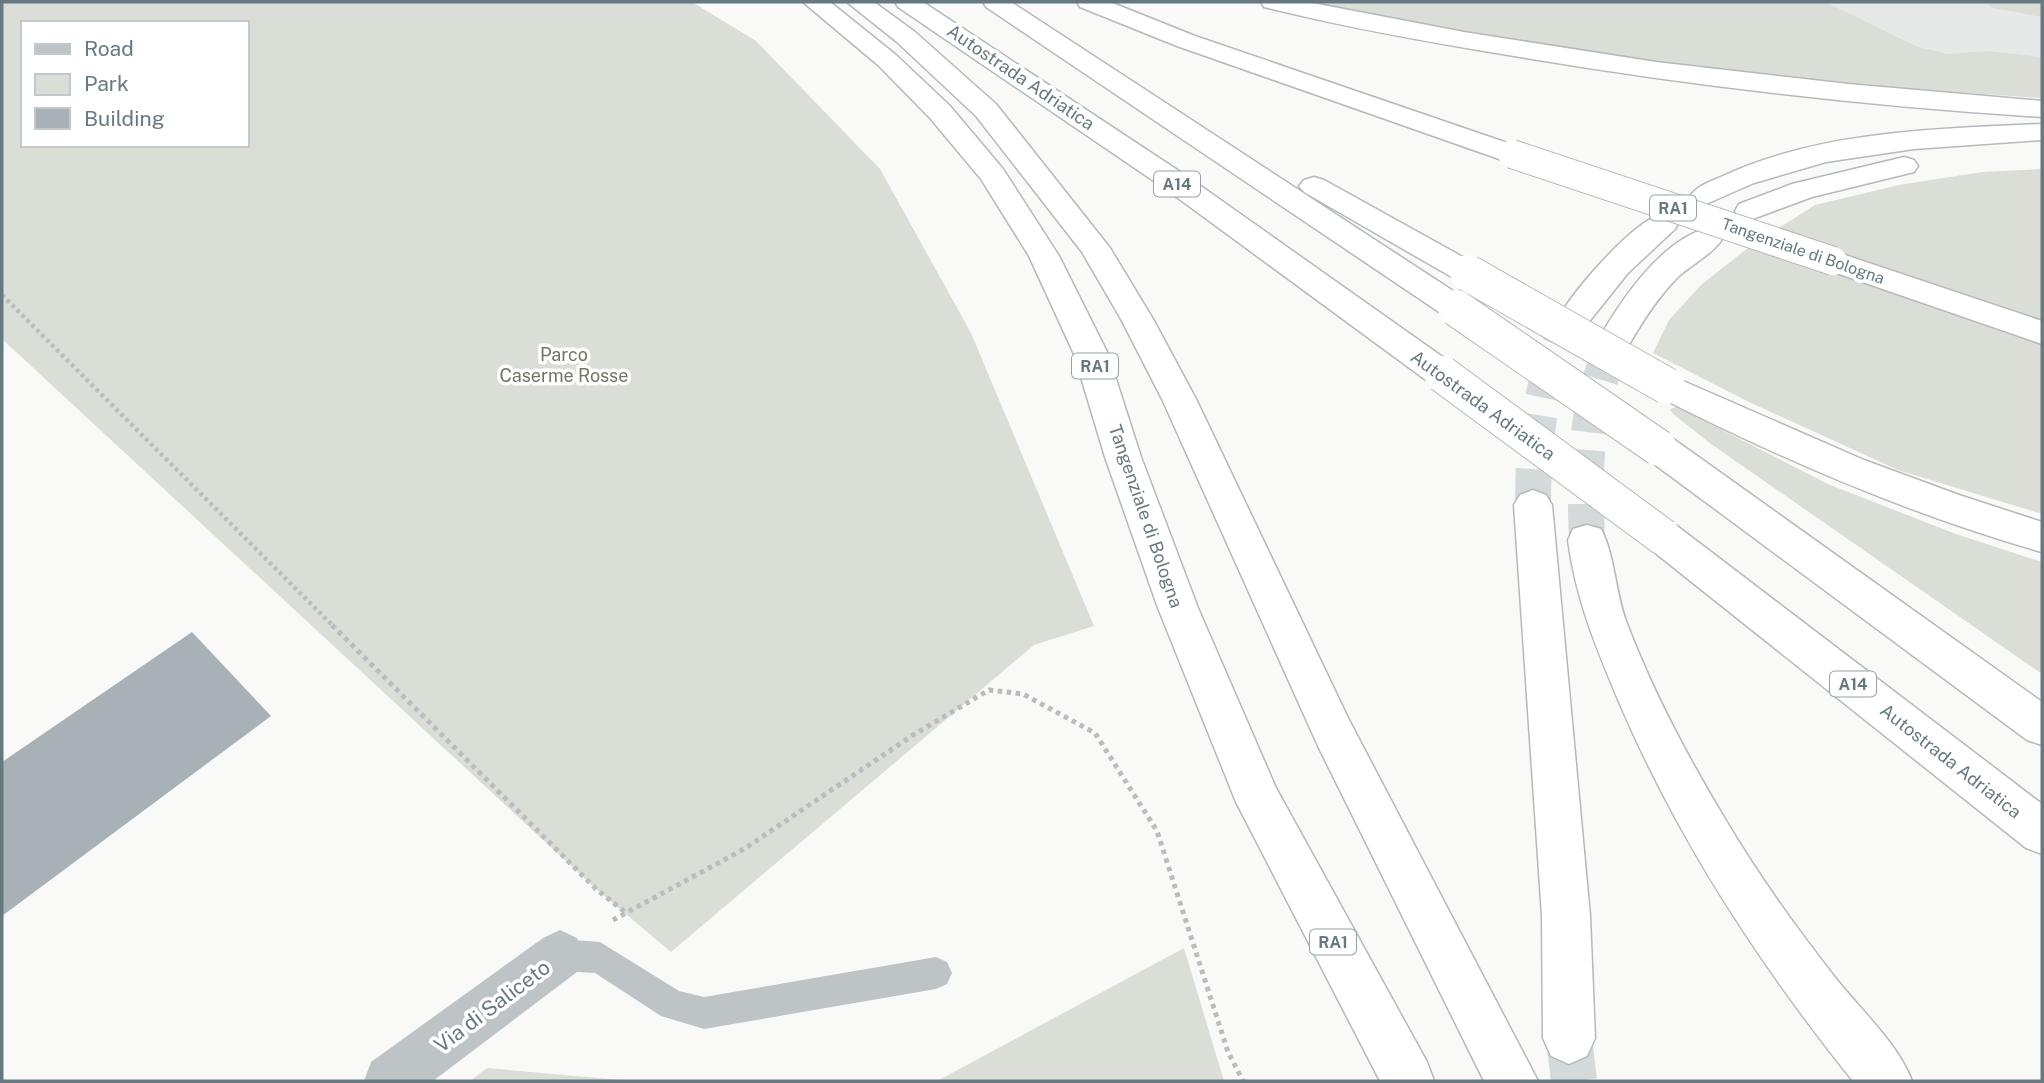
<svg xmlns="http://www.w3.org/2000/svg" width="2044" height="1083" viewBox="0 0 2044 1083" font-family="'Public Sans',sans-serif">
  <rect width="100%" height="100%" fill="#f9f9f7"/>
  <path fill="#e7e9e8" d="M 1410,2 L 2042,2 L 2042,82 Z"/>
  <path fill="#daded6" fill-rule="evenodd" d="M 2,2 L 692,2 L 756,41 L 880,169 L 971,333 L 1094,626 L 1034,645 L 671,952 L 596,889 L 2,339 ZM 23,23 L 247,23 L 247,145 L 23,145 Z
    M 1311,2 L 1825,2 L 1918,47 L 1948,54 L 1986,51 L 2042,57 L 2042,98 C 1796,83 1552,55 1311,2 Z
    M 1984,2 L 2042,2 L 2042,17 L 1993,8 Z
    M 2042,169 L 2042,514 L 1898,470 L 1749,402 L 1653,353 L 1669,320 L 1701,285 L 1749,247 L 1815,205 L 1899,185 L 1982,172 Z
    M 1677,407 L 1830,485 L 1956,534 L 2042,562 L 2042,674 L 1711,444 L 1672,413 L 1670,409 Z
    M 1184,948 L 1224,1081 L 937,1081 Z
    M 487,1068 L 631,1081 L 470,1081 Z"/>
  <path fill="#a8b2b6" d="M 192,632 L 271,716 L 2,916 L 2,762 Z"/>
  <g fill="none" stroke-linecap="round" stroke-linejoin="round">
    <path stroke="#d4d9d9" stroke-width="36" stroke-dasharray="36 18" stroke-linecap="butt" d="M 1533,505 C 1533,439 1540,373 1576,315
      M 1587,540 C 1584,465 1584,404 1618,335"/>
    <path stroke="#d4d9d9" stroke-width="46" stroke-dasharray="46 23" stroke-linecap="butt" d="M 1569,1038 L 1574,1081"/>
    <defs>
      <path id="highway" d="M 803,2 L 830,2 L 896,55 L 950,106 L 1003,169 L 1059,256 L 1108,354 L 1141,457 L 1198,608 L 1276,788 L 1427,1062 L 1434,1081 L 1380,1081 L 1236,802 L 1158,608 L 1105,457 L 1074,354 L 1029,256 L 981,179 L 930,118 L 878,65 Z
        M 847,2 L 874,2 L 915,32 L 996,104 L 1110,248 L 1153,319 L 1196,399 L 1348,718 L 1538,1081 L 1484,1081 L 1318,746 L 1162,399 L 1121,319 L 1082,252 L 976,116 L 897,42 Z
        M 895,2 L 923,2 L 1188,177 L 1454,365 L 1459,374 L 1454,383 L 1442,386 L 1430,383 L 1167,190 L 898,7 Z
        M 983,2 L 1011,2 L 1467,300 L 1472,308 L 1467,316 L 1456,319 L 1445,316 L 986,7 Z
        M 1077,2 L 1110,2 L 1195,36 L 1522,148 L 1526,154 L 1522,160 L 1512,162 L 1502,160 L 1177,46 L 1080,7 Z
        M 1261,2 L 1307,2 L 1464,32 L 1656,62 L 1848,84 L 2042,101 L 2042,117 C 1868,106 1693,86 1520,57 C 1434,43 1348,28 1264,7 Z
        M 2042,124 L 2042,140 L 1914,149 L 1826,162 L 1754,183 L 1706,204 L 1696,201 L 1691,195 C 1698,185 1712,181 1723,176 C 1820,131 1936,129 2042,124 Z
        M 1904,157 L 1914,160 L 1918,166 L 1914,172 L 1812,197 L 1750,220 L 1739,218 L 1735,211 L 1739,204 L 1792,184 Z
        M 1314,177 L 1324,180 L 1479,266 L 1484,273 L 1479,280 L 1468,283 L 1457,280 L 1304,192 L 1299,186 L 1304,180 Z
        M 1664,213 L 1675,215 L 1679,222 L 1675,229 L 1628,273 L 1588,323 L 1576,326 L 1564,323 L 1560,315 C 1577,287 1633,221 1664,213 Z
        M 1708,228 L 1719,231 L 1723,238 C 1713,254 1692,264 1678,277 C 1658,297 1644,319 1630,343 L 1618,346 L 1606,343 L 1601,335 C 1624,296 1662,240 1708,228 Z
        M 1833,251 L 2042,321 L 2042,344 L 1822,268 L 1817,261 L 1822,254 Z
        M 1667,374 L 1864,460 L 1959,495 L 2042,522 L 2042,552 C 1908,514 1779,458 1655,395 L 1650,386 L 1655,377 Z
        M 1659,435 L 1672,438 L 2042,702 L 2042,745 L 2027,740 L 1646,458 L 1641,448 L 1646,438 Z
        M 1533,490 L 1546,495 L 1552,505 L 1590,916 L 1595,1038 L 1587,1056 L 1569,1064 L 1551,1056 L 1543,1038 L 1542,916 L 1514,505 L 1520,495 Z
        M 1663,522 L 1677,526 L 2042,804 L 2042,854 L 2026,848 L 1649,548 L 1644,537 L 1649,526 Z
        M 1587,525 L 1601,529 C 1615,556 1615,591 1626,621 C 1652,690 1687,756 1725,819 C 1758,875 1797,929 1837,980 C 1862,1011 1898,1044 1912,1081 L 1853,1081 C 1759,964 1678,840 1619,702 C 1596,647 1576,600 1568,540 L 1573,529 Z"/>
    </defs>
    <use href="#highway" stroke="#b4b9bb" stroke-width="3"/>
    <path stroke="#b9bdbf" stroke-width="4.5" stroke-dasharray="3.5 3.5" stroke-linecap="butt" d="M 2,295 L 334,627"/>
    <path stroke="#b9bdbf" stroke-width="5" stroke-dasharray="4.5 4.5" stroke-linecap="butt" d="M 332,625 L 596,889 L 625,912
      M 613,920 L 744,849 L 913,735 L 989,690 L 1023,694 L 1095,733 L 1157,831 L 1228,1052 L 1243,1081"/>
    <path fill="#bec4c6" fill-rule="evenodd" d="M 560,939 L 600,942 L 679,991 L 704,997 L 936,957 L 947,962 L 952,973 L 947,984 L 936,989 L 704,1029 L 661,1016 L 595,973 L 560,971 L 549,966 L 544,955 L 549,944 Z"/>
    <path fill="#bec4c6" fill-rule="evenodd" d="M 560,930 L 577,938 L 585,955 L 577,972 L 433,1081 L 364,1081 L 371,1062 L 543,938 Z"/>
    <use href="#highway" fill="#fff" fill-rule="evenodd"/>
    <defs>
      <path id="highway-bridge-far1" d="M 1512,154 L 1833,261"/>
      <path id="highway-bridge" d="M 1468,273 L 1667,386
        M 1456,308 L 1659,448
        M 1442,374 L 1663,537"/>
    </defs>
    <use href="#highway-bridge-far1" stroke="#b4b9bb" stroke-width="30" stroke-linecap="butt"/>
    <use href="#highway-bridge" stroke="#b4b9bb" stroke-width="38" stroke-linecap="butt"/>
    <use href="#highway-bridge-far1" stroke="#fff" stroke-width="28"/>
    <use href="#highway-bridge" stroke="#fff" stroke-width="36"/>
  </g>
  <g text-anchor="middle" dominant-baseline="central" stroke-width="7" stroke-linejoin="round" paint-order="stroke">
    <g fill="#fff" stroke="#94a1a6" stroke-width="2">
      <rect x="1154" y="171.5" width="46" height="25" rx="5"/>
      <rect x="1650" y="195.5" width="46" height="25" rx="5"/>
      <rect x="1072" y="353.5" width="46" height="25" rx="5"/>
      <rect x="1830" y="671.5" width="46" height="25" rx="5"/>
      <rect x="1310" y="929.5" width="46" height="25" rx="5"/>
    </g>
    <g font-size="16" font-weight="bold" fill="#667980">
      <text x="1177" y="184">A14</text>
      <text x="1673" y="208">RA1</text>
      <text x="1095" y="366">RA1</text>
      <text x="1853" y="684">A14</text>
      <text x="1333" y="942">RA1</text>
    </g>
    <g font-size="16" fill="#667980" stroke="#fff">
      <text transform="translate(1803 251) rotate(19)">Tangenziale di Bologna</text>
    </g>
    <g font-size="18" fill="#667980" stroke="#fff">
      <text transform="translate(1021 77) rotate(34)">Autostrada Adriatica</text>
      <text transform="translate(1483 405) rotate(36)">Autostrada Adriatica</text>
      <text transform="translate(1146 516) rotate(71)">Tangenziale di Bologna</text>
      <text transform="translate(1951 761) rotate(38)">Autostrada Adriatica</text>
    </g>
    <g font-size="18" fill="#6b7864" stroke="#fff">
      <text x="564" y="354">Parco<tspan x="564" dy="21">Caserme Rosse</tspan></text>
    </g>
    <g font-size="21" fill="#667980" stroke="#fff">
      <text transform="translate(492 1006) rotate(-37)">Via di Saliceto</text>
    </g>
  </g>
  <rect width="2044" height="1083" fill="none" stroke="#667980" stroke-width="7"/>
  <rect x="21" y="21" width="228" height="126" fill="#ffffff" stroke="#c2c9cc" stroke-width="2"/>
  <rect x="35" y="44" width="35" height="10" fill="#bec4c6" stroke="#c2c9cc" stroke-width="2"/>
  <text x="84" y="56" font-size="21" fill="#667980">Road</text>
  <rect x="35" y="74" width="35" height="21" fill="#daded6" stroke="#c2c9cc" stroke-width="2"/>
  <text x="84" y="91" font-size="21" fill="#667980">Park</text>
  <rect x="35" y="108" width="35" height="21" fill="#a8b2b6" stroke="#c2c9cc" stroke-width="2"/>
  <text x="84" y="126" font-size="21" fill="#667980">Building</text>
</svg>
